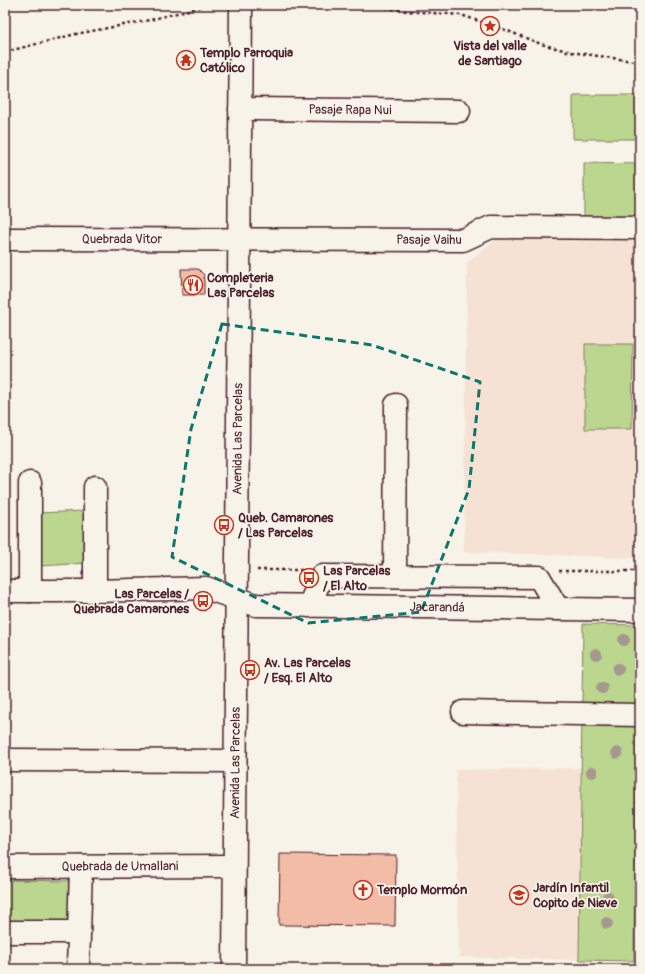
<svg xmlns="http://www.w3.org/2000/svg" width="645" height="974" viewBox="0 0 645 974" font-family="Pangolin,sans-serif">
  <rect width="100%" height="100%" fill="#f7f3e8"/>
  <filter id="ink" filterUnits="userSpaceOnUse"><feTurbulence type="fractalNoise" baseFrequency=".025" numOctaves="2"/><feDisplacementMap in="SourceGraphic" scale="8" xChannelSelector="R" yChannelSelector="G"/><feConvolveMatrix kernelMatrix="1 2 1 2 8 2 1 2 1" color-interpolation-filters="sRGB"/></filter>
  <g filter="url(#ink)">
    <path fill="#f6e2d4" d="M 496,239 L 629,239 L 638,244 L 635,558 L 464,552 L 467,263 Z
      M 581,768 L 579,960 L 459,957 L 456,770 Z"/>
    <path fill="#bbd78f" stroke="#827b5d" d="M 573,95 L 640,95 L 640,139 L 573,139 Z
      M 584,163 L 640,164 L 640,218 L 584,218 Z
      M 585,344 L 633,344 L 632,429 L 585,429 Z
      M 85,511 L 88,563 L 40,566 L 37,513 Z
      M 583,624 L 638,625 L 634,961 L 579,960 Z
      M 5,880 L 73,881 L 73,924 L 5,925 Z"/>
    <path fill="#f3bca7" stroke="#4a1f2b" d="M 181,269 L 198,269 L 204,275 L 204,295 L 182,295 Z
      M 280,854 L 396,855 L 395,926 L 279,925 Z"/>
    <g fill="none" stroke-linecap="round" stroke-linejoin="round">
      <defs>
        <g id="minor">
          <path id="s1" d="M 240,109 L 459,111"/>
          <path id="s2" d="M 5,239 L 463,240 L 491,227 L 640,228"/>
          <path d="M 30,483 L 30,591"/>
          <path d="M 95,487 L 95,591"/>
          <path d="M 395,576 L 396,405"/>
          <path id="s3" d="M 5,591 L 95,591 L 206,588 L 256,605 L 640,610"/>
          <path d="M 309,606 L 322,576 L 539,577 L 558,609"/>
          <path d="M 463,712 L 640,715"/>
          <path d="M 5,760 L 235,761"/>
          <path id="s4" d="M 5,867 L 234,866"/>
          <path d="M 5,932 L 79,932"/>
          <path d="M 78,969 L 81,867"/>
        </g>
        <g id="major">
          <path id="s5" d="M 234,969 L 241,5"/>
        </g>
      </defs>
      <use href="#minor" stroke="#4a1f2b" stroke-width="25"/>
      <use href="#major" stroke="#4a1f2b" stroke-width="25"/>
      <path stroke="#4a1f2b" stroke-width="2.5" stroke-dasharray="3 3" stroke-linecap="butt" d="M 368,5 L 406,11 L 461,15 L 508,31 L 541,44 L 571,52 L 640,62
        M 5,52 L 76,34 L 150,20 L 208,5
        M 257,570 L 302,570
        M 559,571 L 640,571"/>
      <use href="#minor" stroke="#f7f3e8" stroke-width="22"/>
      <use href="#major" stroke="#f7f3e8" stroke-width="22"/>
    </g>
    <g fill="#a7988e">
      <circle cx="624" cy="640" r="6"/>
      <circle cx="596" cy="654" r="6"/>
      <circle cx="618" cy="669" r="6"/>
      <circle cx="602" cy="688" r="6"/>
      <circle cx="617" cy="753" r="6"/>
      <circle cx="592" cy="772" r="6"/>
      <circle cx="608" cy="897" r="6"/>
      <circle cx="607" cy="923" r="6"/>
    </g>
  </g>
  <path fill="none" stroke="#0f766e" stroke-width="3" stroke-dasharray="8 5" stroke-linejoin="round" d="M 222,324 L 372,345 L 480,382 L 469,489 L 421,612 L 308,623 L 172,557 L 191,429 Z"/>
  <defs>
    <symbol id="sight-ring" viewBox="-11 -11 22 22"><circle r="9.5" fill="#f7f3e8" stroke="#c8321e" stroke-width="1.5"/><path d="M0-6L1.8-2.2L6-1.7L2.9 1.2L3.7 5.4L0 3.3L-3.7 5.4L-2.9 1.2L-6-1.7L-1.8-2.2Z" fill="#c8321e"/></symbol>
    <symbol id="temple-ring" viewBox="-11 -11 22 22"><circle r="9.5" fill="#f7f3e8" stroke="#c8321e" stroke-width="1.5"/><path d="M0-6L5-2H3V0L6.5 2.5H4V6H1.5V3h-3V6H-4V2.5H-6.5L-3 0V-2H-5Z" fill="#c8321e"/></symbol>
    <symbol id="restaurant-ring" viewBox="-11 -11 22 22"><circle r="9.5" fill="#f7f3e8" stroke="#c8321e" stroke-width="1.5"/><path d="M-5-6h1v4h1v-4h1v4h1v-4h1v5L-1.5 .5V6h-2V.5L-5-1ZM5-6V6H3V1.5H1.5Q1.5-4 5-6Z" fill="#c8321e"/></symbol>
    <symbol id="bus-ring" viewBox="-11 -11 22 22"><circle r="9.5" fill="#f7f3e8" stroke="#c8321e" stroke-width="1.5"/><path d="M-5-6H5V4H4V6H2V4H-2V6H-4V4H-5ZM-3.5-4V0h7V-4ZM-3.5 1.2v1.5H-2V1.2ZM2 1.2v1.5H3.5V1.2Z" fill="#c8321e"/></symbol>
    <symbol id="church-ring" viewBox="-11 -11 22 22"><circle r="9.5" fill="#f7f3e8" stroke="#c8321e" stroke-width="1.5"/><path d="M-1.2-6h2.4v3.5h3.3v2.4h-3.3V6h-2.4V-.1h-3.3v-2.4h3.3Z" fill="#c8321e"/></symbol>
    <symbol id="school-ring" viewBox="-11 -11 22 22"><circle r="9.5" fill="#f7f3e8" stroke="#c8321e" stroke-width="1.5"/><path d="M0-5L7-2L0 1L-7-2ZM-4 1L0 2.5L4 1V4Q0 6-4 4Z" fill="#c8321e"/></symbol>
  </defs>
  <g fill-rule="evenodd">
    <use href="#sight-ring" x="479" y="15" width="22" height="22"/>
    <use href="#temple-ring" x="175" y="49" width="22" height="22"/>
    <use href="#restaurant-ring" x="182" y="274" width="22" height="22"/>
    <use href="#bus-ring" x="213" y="514" width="22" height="22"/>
    <use href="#bus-ring" x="298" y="567" width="22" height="22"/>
    <use href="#bus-ring" x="192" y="590" width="22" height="22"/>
    <use href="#bus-ring" x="239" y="659" width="22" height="22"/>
    <use href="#church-ring" x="352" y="879" width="22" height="22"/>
    <use href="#school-ring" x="508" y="884" width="22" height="22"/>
  </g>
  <g text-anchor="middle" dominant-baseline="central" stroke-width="3.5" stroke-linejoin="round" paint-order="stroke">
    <g font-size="13" font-weight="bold" fill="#4a1f2b" stroke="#f7f3e8" text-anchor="start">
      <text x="490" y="46" text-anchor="middle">Vista del valle<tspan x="490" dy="15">de Santiago</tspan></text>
      <text x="200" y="53">Templo Parroquia<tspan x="200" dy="15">Católico</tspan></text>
      <text x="207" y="278">Completeria<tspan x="207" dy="15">Las Parcelas</tspan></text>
      <text x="238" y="518">Queb. Camarones<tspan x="238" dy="15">/ Las Parcelas</tspan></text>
      <text x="323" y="571">Las Parcelas<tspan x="323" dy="15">/ El Alto</tspan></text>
      <text x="189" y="594" text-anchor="end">Las Parcelas /<tspan x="189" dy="15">Quebrada Camarones</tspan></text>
      <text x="264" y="663">Av. Las Parcelas<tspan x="264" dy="15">/ Esq. El Alto</tspan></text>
      <text x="533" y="888">Jardín Infantil<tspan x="533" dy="15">Copito de Nieve</tspan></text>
      <text x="377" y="890">Templo Mormón</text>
    </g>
    <g font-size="13" fill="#4a1f2b" stroke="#f7f3e8">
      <text stroke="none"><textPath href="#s1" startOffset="110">Pasaje Rapa Nui</textPath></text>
      <text stroke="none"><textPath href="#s2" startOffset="117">Quebrada Vitor</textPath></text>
      <text stroke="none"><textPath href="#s2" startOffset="424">Pasaje Vaihu</textPath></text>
      <text stroke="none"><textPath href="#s5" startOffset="530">Avenida Las Parcelas</textPath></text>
      <text stroke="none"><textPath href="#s3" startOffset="435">Jacarandá</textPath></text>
      <text stroke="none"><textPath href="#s5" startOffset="206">Avenida Las Parcelas</textPath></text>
      <text stroke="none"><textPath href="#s4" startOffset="115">Quebrada de Umallani</textPath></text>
    </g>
  </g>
  <rect width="645" height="974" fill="none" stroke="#f7f3e8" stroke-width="20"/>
  <rect x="10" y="10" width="625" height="954" fill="none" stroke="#4a1f2b" stroke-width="1.5" filter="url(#ink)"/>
</svg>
